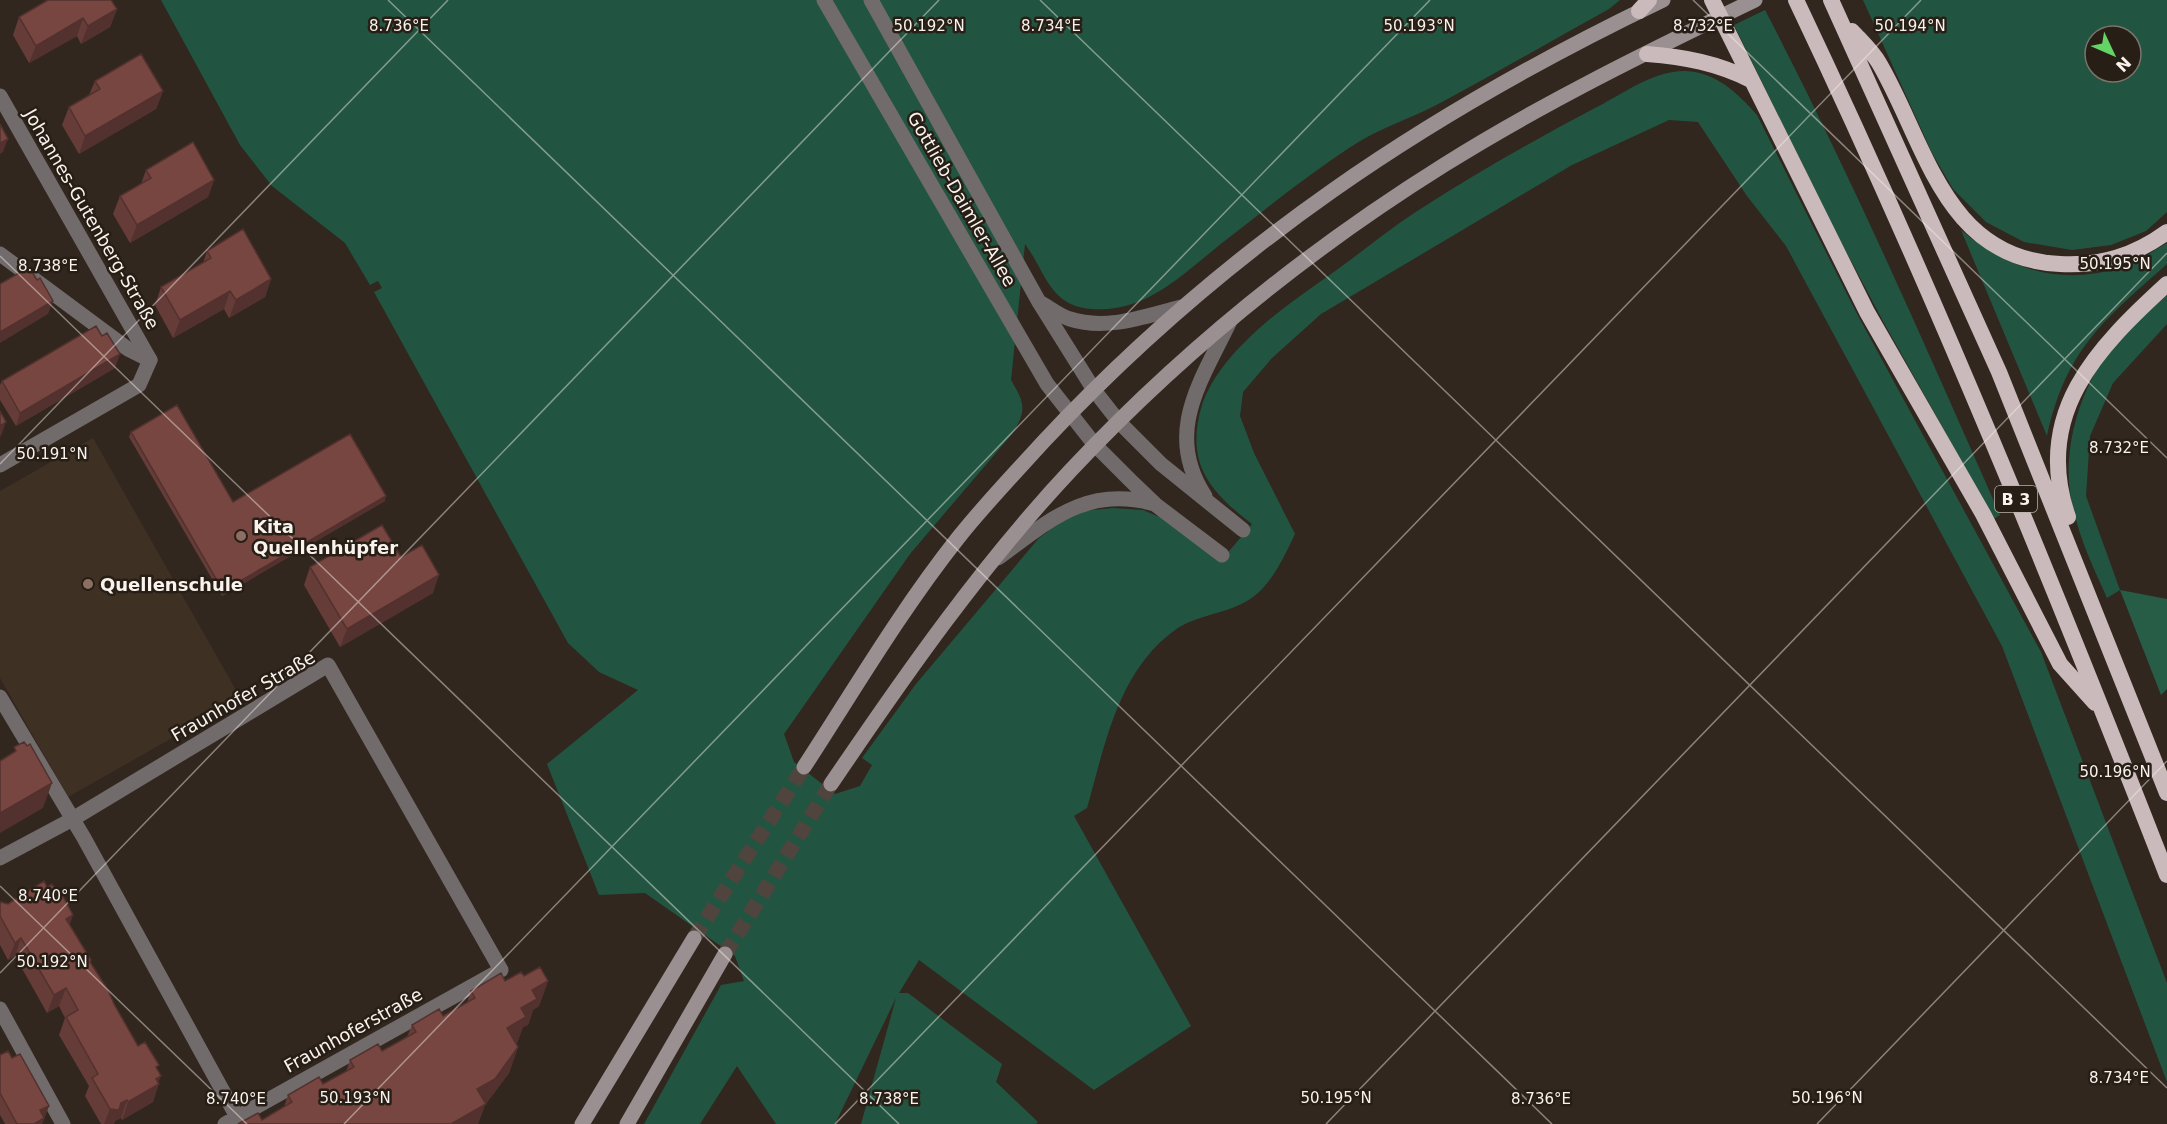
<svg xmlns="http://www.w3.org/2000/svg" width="2167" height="1124" viewBox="0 0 2167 1124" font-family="'DejaVu Sans',sans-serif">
  <rect width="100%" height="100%" fill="#31271f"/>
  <path fill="#3f3024" d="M 93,438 L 241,699 L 68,797 L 0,678 L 0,491 Z"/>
  <path fill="#225541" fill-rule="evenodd" d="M 161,0 L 1620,0 L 1609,9 C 1553,40 1498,72 1442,102 C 1411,119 1380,127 1349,148 C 1305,177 1263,211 1222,243 C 1183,274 1146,313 1092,309 C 1049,306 1046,272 1025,244 L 1011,380 C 1025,404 1027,410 1012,434 L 910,554 L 784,734 L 794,762 L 835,794 L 860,786 L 872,765 L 862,758 L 916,684 L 1039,538 L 1074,512 L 1113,508 L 1143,510 L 1164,519 L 1220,562 L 1252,524 C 1208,490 1185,462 1202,405 C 1209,383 1228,358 1245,342 C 1272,314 1306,292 1338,269 C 1366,249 1393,226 1422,208 C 1478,172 1536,139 1595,108 C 1619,96 1646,76 1673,72 C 1709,66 1735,90 1757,115 L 1856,312 L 2041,652 L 2167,983 L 2167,1082 L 2002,646 L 1786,246 L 1747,196 L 1698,122 L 1669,120 L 1572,165 L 1321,314 L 1272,358 L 1243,392 L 1240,416 L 1254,453 L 1295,534 C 1284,557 1270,588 1247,601 C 1225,614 1196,615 1175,630 C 1118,671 1105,745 1087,808 L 1074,816 L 1191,1026 L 1094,1090 L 919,960 L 899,993 L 908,993 L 1002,1064 L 996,1082 L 1038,1122 L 1036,1124 L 861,1124 L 896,998 L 835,1124 L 776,1124 L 737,1066 L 700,1124 L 644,1124 L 721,985 L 744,981 L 735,956 L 645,893 L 599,895 L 547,764 L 638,690 L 599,672 L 568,643 L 374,292 L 382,288 L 378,281 L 370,285 L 345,243 L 272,186 L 240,145 Z
    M 1863,0 L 2167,0 L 2167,212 L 2146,231 L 2111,245 L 2072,250 L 2024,242 L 1986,222 L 1953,189 L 1932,153 ZM 2095,36 L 2131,36 L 2131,72 L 2095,72 Z
    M 1765,10 C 1851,175 1925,345 2000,515 L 1994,519 L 1884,323 L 1832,225 L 1734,25 Z
    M 1961,230 C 2008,269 2060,287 2122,267 C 2138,262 2153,251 2167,243 L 2167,264 C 2104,320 2066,349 2047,436 Z
    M 2167,295 L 2167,324 L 2113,383 L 2090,436 L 2086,496 L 2120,590 L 2107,598 C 2094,569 2080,540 2073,508 C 2061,461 2075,405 2100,364 C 2114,342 2147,313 2167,295 Z"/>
  <path fill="#275d47" d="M 2120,590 L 2167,599 L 2167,689 L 2161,695 Z"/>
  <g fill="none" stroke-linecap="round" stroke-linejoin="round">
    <path stroke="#4f453e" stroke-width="15" stroke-dasharray="15 8" stroke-linecap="butt" d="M 694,938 L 804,767
      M 725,954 L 831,784"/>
    <path stroke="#726b6c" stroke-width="15" d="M 0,254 L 128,349 L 150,360"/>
    <path stroke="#726b6c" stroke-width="15" d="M 824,0 L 1047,384 L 1095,445 L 1131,481 L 1156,505 L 1222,555
      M 871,0 L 1039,302 L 1094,390 L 1119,422 L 1161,464 L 1243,530
      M 0,96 L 150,360 L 139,385 L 0,465
      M 1041,303 C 1050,308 1060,316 1070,319 C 1107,331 1145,316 1181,307
      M 1205,496 C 1163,432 1202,380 1230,321
      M 998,558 C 1050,520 1087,485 1155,504
      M 0,697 L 84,838 L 237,1117
      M 0,858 L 71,820 L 328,665 L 501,970 L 225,1124
      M 0,1009 L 63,1124"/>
    <path stroke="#9b9091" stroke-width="15" d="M 804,767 C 854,690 901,610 958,538 C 985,504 1015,473 1044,441 C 1225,248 1425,114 1663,0
      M 831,784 C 905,675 981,566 1071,470 C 1181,353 1308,250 1444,165 C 1543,103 1649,51 1755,0
      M 582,1124 L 694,938
      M 627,1124 L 725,954"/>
    <path stroke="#cababc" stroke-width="16" d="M 1712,0 L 1867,312 L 1983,514 L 2060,664 L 2095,703
      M 1796,0 C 1932,286 2052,580 2167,875
      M 1831,0 L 1999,372 L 2167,793
      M 1639,11 L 1649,0
      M 1852,31 C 1861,41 1872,51 1879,63 C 1926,143 1944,259 2060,264 C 2101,266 2134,256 2167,232
      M 1647,54 C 1685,57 1717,63 1751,80
      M 2068,517 C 2032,414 2097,348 2167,284"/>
  </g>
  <path fill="#663c38" d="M 117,9 L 110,27 L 81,44 L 77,36 L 29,63 L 13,35 L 19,17 Z
    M 95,81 L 163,91 L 156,109 L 79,154 L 62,125 L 69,107 L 89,95 Z
    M 146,170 L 214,180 L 208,197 L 130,243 L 113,214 L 120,196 L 141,184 Z
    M 207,251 L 271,279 L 265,297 L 229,318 L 224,309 L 173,338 L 155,305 L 161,287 L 203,263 Z
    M 115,368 L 16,426 L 0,400 L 0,385 L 2,381 Z
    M 131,432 L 233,502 L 385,501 L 222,596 L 129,437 Z
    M 401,557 L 433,593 L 340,647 L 304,585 L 310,567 Z
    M 0,904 L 69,925 L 91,960 L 90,963 L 138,1046 L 157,1069 L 158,1083 L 153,1102 L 122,1120 L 121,1118 L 115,1121 L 114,1124 L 101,1124 L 85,1096 L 89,1086 L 59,1035 L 65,1018 L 59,1006 L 47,1013 L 15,956 L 8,960 L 0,945 Z
    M 524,976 L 548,981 L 539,1006 L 533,1010 L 528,1025 L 523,1027 L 517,1043 L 516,1043 L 518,1047 L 509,1073 L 485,1105 L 478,1124 L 238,1124 L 262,1120 L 284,1107 L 288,1095 L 323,1084 L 346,1072 L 350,1060 L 382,1051 L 407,1037 L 412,1025 L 443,1016 L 467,1003 L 471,991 Z
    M 0,1055 L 12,1058 L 49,1106 L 42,1124 L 5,1124 L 0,1115 Z"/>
  <path fill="#53312e" d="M 117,9 L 110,27 L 81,44 L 88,26 Z
    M 83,18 L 77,36 L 29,63 L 36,46 Z
    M 163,91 L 156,109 L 79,154 L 85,136 Z
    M 8,139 L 3,152 L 0,154 L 0,143 Z
    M 214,180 L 208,197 L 130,243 L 137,225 Z
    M 271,279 L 265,297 L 229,318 L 236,300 Z
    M 230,291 L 224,309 L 173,338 L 180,320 Z
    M 53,301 L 48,314 L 0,343 L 0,332 Z
    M 120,354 L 115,368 L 16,426 L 20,413 Z
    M 6,422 L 1,436 L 0,437 L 0,426 Z
    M 386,496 L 385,501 L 222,596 L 223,591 Z
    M 439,575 L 433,593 L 340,647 L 347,629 Z
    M 52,783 L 43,808 L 0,833 L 0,813 Z
    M 73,915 L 67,933 L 66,919 Z
    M 21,938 L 15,956 L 8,960 L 15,943 Z
    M 548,981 L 539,1006 L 533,1010 L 528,1025 L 523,1027 L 517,1043 L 498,1053 L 507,1028 L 532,990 Z
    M 66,988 L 59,1006 L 47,1013 L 54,995 Z
    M 518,1047 L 509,1073 L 485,1105 L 478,1124 L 451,1124 L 477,1089 Z
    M 161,1076 L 157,1085 L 159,1084 L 153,1102 L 122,1120 L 128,1102 L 156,1079 Z
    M 127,1100 L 121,1118 L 115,1121 L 114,1124 L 104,1124 L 110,1109 Z
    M 49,1106 L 42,1124 L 33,1124 L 40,1110 Z"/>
  <path fill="#774641" stroke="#53312e" stroke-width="1.5" d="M 48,0 L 111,0 L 117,9 L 88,26 L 83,18 L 36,46 L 19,17 Z
    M 141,54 L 163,91 L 85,136 L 69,107 L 100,89 L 95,81 Z
    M 0,124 L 8,139 L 0,143 Z
    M 193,142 L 214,180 L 137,225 L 120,196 L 151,178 L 146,170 Z
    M 243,229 L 271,279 L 236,300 L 230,291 L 180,320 L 161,287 L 211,258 L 207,251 Z
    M 29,267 L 37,280 L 40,278 L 53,301 L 0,332 L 0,284 Z
    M 96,326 L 102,336 L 107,333 L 120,354 L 20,413 L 2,381 Z
    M 177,405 L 233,502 L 350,434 L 386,496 L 223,591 L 131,432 Z
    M 0,411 L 6,422 L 0,426 Z
    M 382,525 L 401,557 L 422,545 L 439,575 L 347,629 L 310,567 Z
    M 24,742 L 27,746 L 30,744 L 52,783 L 0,813 L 0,761 L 16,751 L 14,747 Z
    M 44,881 L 47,887 L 52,884 L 57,893 L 60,891 L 73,915 L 66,919 L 91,960 L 90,962 L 108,990 L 114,1004 L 138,1046 L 145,1042 L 159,1065 L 156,1067 L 161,1076 L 156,1079 L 159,1084 L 128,1102 L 127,1100 L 121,1103 L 119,1110 L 110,1109 L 92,1078 L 98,1074 L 66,1017 L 78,1010 L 66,988 L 54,995 L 21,938 L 15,943 L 0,916 L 0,904 L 1,902 L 8,904 Z
    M 540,967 L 548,981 L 532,990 L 537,999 L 521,1008 L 526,1017 L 507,1028 L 518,1047 L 495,1079 L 477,1089 L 486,1104 L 451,1124 L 238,1124 L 258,1113 L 262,1120 L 292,1102 L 288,1095 L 319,1077 L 323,1084 L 354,1067 L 350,1060 L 378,1044 L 382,1051 L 416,1032 L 412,1025 L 439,1009 L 443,1016 L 475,998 L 471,991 L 501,973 L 505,981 L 521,972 L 524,976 Z
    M 8,1051 L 12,1058 L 20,1054 L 49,1106 L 40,1110 L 44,1118 L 34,1124 L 17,1124 L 0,1093 L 0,1055 Z"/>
  <path fill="none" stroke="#f9f2ed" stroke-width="1.5" stroke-opacity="0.45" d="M 388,0 L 1552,1124M 1040,0 L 2167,1088M 1693,0 L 2167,458M 0,256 L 899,1124M 0,464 L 448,0M 0,886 L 247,1124M 0,973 L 939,0M 344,1124 L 1430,0M 835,1124 L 1921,0M 1326,1124 L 2167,253M 1817,1124 L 2167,761"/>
  <g fill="#8d6e63" stroke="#271e16" stroke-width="2">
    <circle cx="241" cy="536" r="6"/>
    <circle cx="88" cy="584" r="6"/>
  </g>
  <g text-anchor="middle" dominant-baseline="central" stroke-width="5" stroke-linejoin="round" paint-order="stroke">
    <rect fill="#271e16" stroke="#bab2ac" stroke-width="1.5" x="1995" y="486" width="42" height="26" rx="4.5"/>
    <g font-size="16" font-weight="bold" fill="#f9f2ed">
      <text x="2016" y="499">B 3</text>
    </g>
    <g font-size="18" fill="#f9f2ed" stroke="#271e16">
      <text transform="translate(962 199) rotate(60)">Gottlieb-Daimler-Allee</text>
      <text transform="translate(92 219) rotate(60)">Johannes-Gutenberg-Straße</text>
      <text transform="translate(243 696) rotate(-30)">Fraunhofer Straße</text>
      <text transform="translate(353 1030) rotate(-29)">Fraunhoferstraße</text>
    </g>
    <g font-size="18" font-weight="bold" fill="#f9f2ed" stroke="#271e16" text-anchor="start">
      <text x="253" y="526">Kita<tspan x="253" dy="21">Quellenhüpfer</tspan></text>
      <text x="100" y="584">Quellenschule</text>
    </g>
  </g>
  <g font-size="15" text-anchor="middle" fill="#f9f2ed" stroke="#271e16" stroke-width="5" stroke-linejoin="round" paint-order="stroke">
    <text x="399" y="31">8.736°E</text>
    <text x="1051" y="31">8.734°E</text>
    <text x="1703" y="31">8.732°E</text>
    <text x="929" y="31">50.192°N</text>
    <text x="1419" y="31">50.193°N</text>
    <text x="1910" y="31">50.194°N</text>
    <text x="2115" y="269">50.195°N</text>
    <text x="48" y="271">8.738°E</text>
    <text x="2119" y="453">8.732°E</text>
    <text x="52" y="459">50.191°N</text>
    <text x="2115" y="777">50.196°N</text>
    <text x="48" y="901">8.740°E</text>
    <text x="52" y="967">50.192°N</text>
    <text x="2119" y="1083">8.734°E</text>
    <text x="355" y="1103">50.193°N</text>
    <text x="1336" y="1103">50.195°N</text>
    <text x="1827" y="1103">50.196°N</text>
    <text x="236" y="1104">8.740°E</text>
    <text x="889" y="1104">8.738°E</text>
    <text x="1541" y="1104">8.736°E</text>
  </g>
  <g transform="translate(2113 54) rotate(134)"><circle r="28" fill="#271e16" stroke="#7b736c" stroke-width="1.5"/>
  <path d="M0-4.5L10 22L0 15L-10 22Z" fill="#65d467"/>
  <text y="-9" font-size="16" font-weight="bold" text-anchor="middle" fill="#f9f2ed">N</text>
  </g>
</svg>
